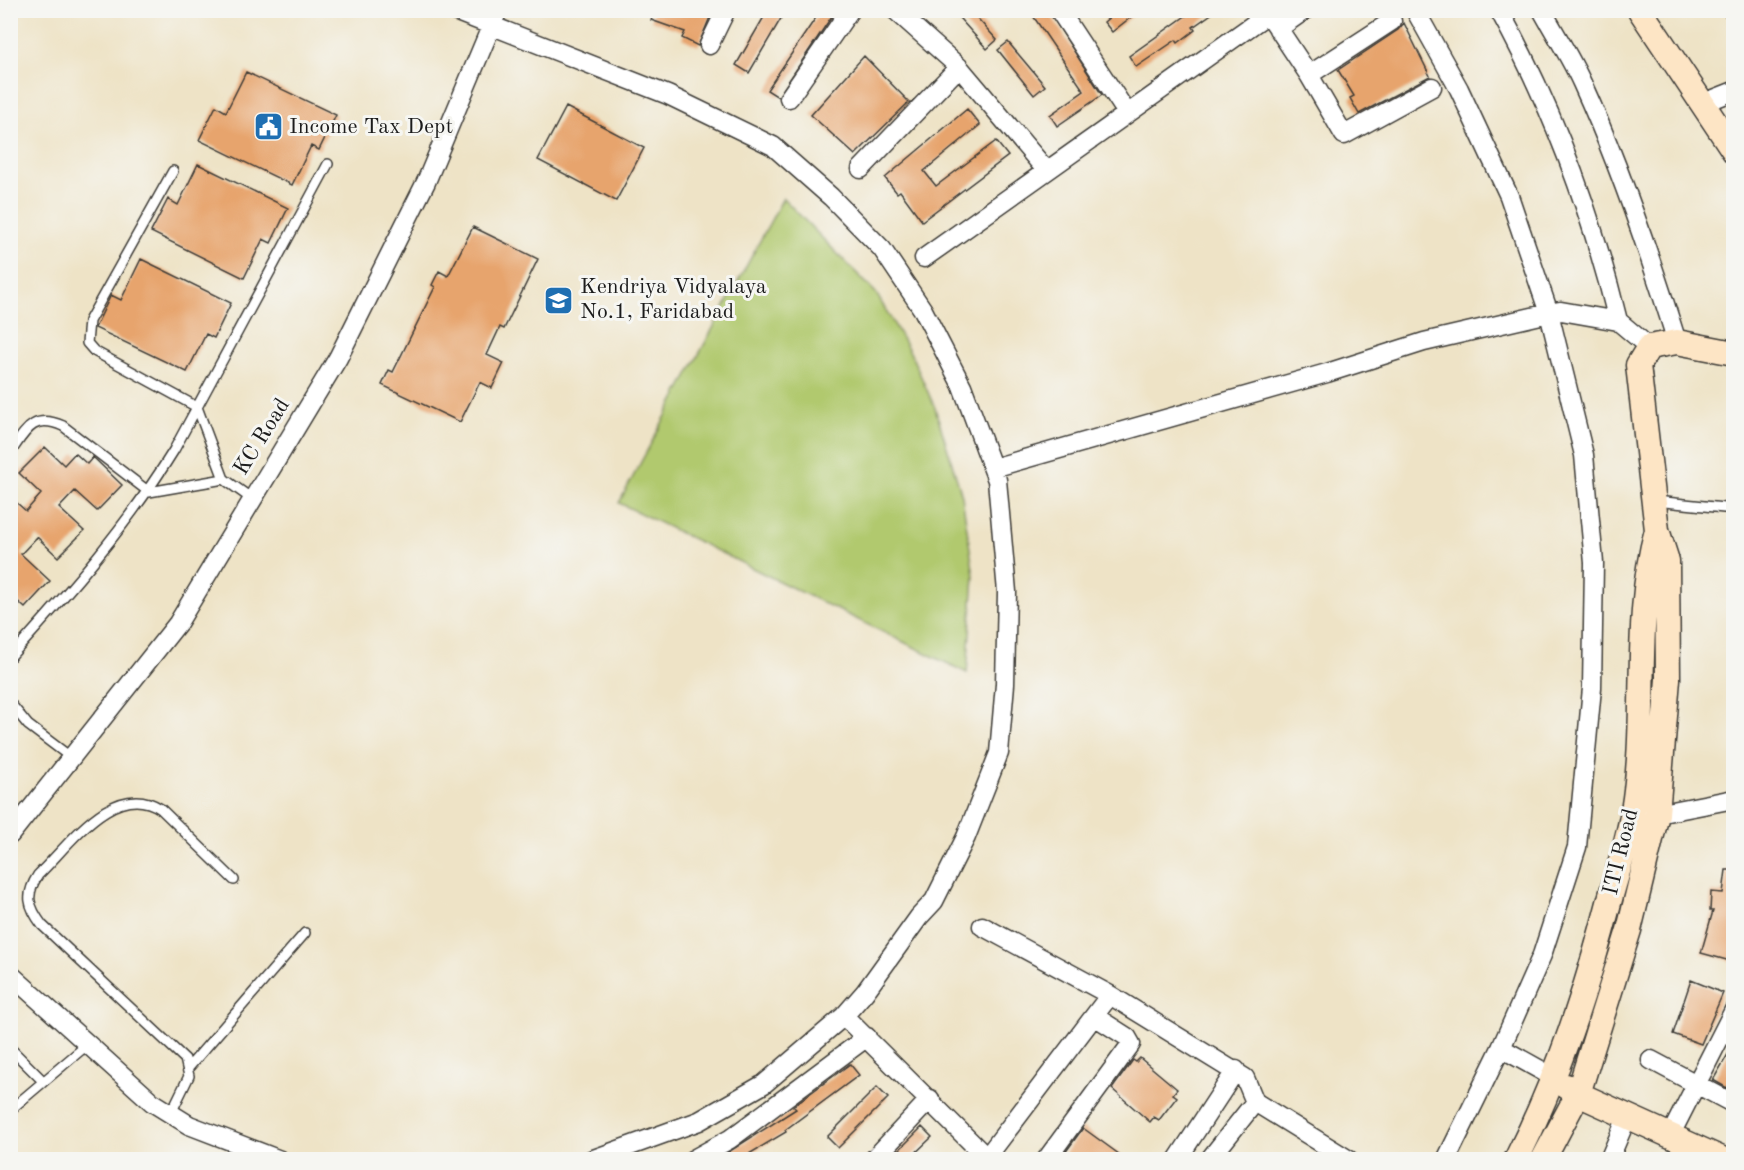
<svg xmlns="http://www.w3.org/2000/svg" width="1744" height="1170" viewBox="0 0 1744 1170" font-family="'Old Standard TT',serif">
  <rect width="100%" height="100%" fill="#f6f6f2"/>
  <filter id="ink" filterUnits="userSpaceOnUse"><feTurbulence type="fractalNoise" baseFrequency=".0167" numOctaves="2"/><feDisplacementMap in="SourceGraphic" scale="12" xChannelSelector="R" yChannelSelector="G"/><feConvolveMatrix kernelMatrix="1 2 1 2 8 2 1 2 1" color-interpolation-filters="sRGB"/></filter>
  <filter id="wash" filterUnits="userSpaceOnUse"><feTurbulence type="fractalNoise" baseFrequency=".008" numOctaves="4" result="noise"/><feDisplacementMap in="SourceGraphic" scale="24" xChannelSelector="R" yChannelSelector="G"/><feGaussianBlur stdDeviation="1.35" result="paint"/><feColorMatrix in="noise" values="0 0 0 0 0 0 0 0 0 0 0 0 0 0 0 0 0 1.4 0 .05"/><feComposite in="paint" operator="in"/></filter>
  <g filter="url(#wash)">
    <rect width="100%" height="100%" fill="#eee3c6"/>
    <path fill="#b1c96e" stroke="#667245" stroke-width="1.5" d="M 783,198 L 876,293 L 910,352 L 935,408 L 962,496 L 974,576 L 967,673 L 619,503 Z"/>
    <g id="blocks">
      <path fill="#e7a46d" d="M 654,10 L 713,10 L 698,46 L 682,38 L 685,32 L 651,20 Z
        M 768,10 L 786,10 L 749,73 L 736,65 Z
        M 821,10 L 836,10 L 778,97 L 767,90 Z
        M 952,10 L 970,10 L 997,40 L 987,49 Z
        M 1029,10 L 1048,10 L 1102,95 L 1057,126 L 1050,115 L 1084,91 Z
        M 1118,10 L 1140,10 L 1112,32 L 1104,22 Z
        M 1194,10 L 1217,10 L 1193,27 L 1195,30 L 1178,43 L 1176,40 L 1136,67 L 1129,56 Z
        M 1404,23 L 1430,76 L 1359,114 L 1350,98 L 1354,96 L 1338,70 L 1398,30 Z
        M 1008,42 L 1045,86 L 1034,95 L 998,50 Z
        M 864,56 L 909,102 L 855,155 L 811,115 Z
        M 246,72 L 336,115 L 319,150 L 311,146 L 292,185 L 199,140 L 216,106 L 226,112 Z
        M 566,107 L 644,148 L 616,201 L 538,160 Z
        M 967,109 L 980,125 L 924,171 L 936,186 L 996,141 L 1008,156 L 922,221 L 900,191 L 897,193 L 885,178 Z
        M 198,164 L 288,208 L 271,243 L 263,239 L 244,278 L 151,232 L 168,199 L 178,205 Z
        M 473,227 L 538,259 L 504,329 L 500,327 L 487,355 L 504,363 L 492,388 L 480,382 L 460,422 L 382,385 L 389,370 L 393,372 L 435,287 L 432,285 L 439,271 L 448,276 Z
        M 141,259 L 231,303 L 214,338 L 206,334 L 187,372 L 95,328 L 111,295 L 121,300 Z
        M 45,447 L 64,465 L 75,453 L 87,464 L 93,457 L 122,485 L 97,511 L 75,491 L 59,508 L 84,531 L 58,557 L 37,537 L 21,554 L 50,581 L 25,608 L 10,594 L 10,497 L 26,511 L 41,494 L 19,473 Z
        M 1726,870 L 1734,870 L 1734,962 L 1701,953 L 1713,911 L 1710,911 L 1711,892 L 1723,893 Z
        M 1691,980 L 1723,993 L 1701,1044 L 1673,1034 Z
        M 1734,1044 L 1734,1077 L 1727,1088 L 1713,1080 Z
        M 1140,1058 L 1177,1089 L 1173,1094 L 1177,1097 L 1159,1120 L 1154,1117 L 1150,1122 L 1112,1089 L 1133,1060 L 1136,1062 Z
        M 850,1064 L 859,1075 L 785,1130 L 786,1132 L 739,1160 L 716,1160 L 796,1109 L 793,1106 Z
        M 877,1087 L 888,1098 L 838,1148 L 827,1137 Z
        M 922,1127 L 932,1137 L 908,1160 L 889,1160 Z
        M 1083,1128 L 1127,1160 L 1065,1160 L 1062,1157 Z"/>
    </g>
  </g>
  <g filter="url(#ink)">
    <use href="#blocks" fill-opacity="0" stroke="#3c3a36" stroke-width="1.5"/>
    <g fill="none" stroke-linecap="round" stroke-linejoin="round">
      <defs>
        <path id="lane" d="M 173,171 L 89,321 L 87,343 L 94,351 L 197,407 L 224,479 L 252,499
          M 10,453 C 26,430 33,413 63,426 L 149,492 L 224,479
          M 1655,501 L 1734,509
          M 10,657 C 69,592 128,525 174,450 L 328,164
          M 10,703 L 28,725 L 73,759
          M 10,1048 L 43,1081
          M 189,1067 L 305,933
          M 10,1110 L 88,1044
          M 171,1113 L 189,1076 L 185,1059 L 42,925 C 28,906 25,895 38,875 C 70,844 115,778 161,809 L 234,880"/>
        <path id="street" d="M 452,10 L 668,95 L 773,146 L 831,197 L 882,249 L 923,310 L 962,386 L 997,480 L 1007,592 L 1005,684 L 999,753 L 966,837 L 934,901 L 919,917 L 865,992 L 844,1016 L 764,1084 L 699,1121 L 591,1160
          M 895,10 L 959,67 L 1046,170
          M 1059,10 L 1127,113
          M 1266,10 L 1309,75 L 1344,135 L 1432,87
          M 1415,10 L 1459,89 L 1509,196 L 1549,313 L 1584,455 L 1594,563 L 1592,688 L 1577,847 L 1542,955 L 1501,1048 L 1446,1160
          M 1499,10 C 1553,108 1592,214 1618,321
          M 1542,10 C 1555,34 1571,58 1582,83 C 1620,166 1650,255 1677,342
          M 1733,10 L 1734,12
          M 1278,29 L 1305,10
          M 709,45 L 726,10
          M 1309,75 L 1392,21
          M 789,98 L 850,10
          M 1701,104 L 1734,91
          M 861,169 L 959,67
          M 924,258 L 1268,14
          M 993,468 L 1327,373 L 1424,342 L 1549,313 L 1561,311 L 1618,321 L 1649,347
          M 1647,813 L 1657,814 L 1734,799
          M 10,835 L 178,623 L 338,358 L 426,182 L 498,10
          M 982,926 L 1110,995 L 1245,1078 L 1255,1102 L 1209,1160
          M 10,974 L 152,1102 L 189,1125 L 280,1160
          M 844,1016 L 989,1160
          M 1501,1048 L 1555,1078
          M 1651,1060 L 1734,1104
          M 1255,1102 L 1349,1160
          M 1671,1134 L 1734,1010
          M 987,1157 L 1110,995
          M 692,1160 L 730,1139 L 867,1037
          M 873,1160 L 930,1099
          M 1046,1160 L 1131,1044 L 1127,1037 L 1094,1016
          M 1177,1160 L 1236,1070
          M 1609,1160 L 1628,1115"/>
        <path id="secondary" d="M 1640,10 L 1734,151
          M 1566,1086 L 1578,1094 L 1724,1160
          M 1516,1160 C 1559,1075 1586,991 1610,899 C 1618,870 1628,840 1633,811 C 1649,718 1632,620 1657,530
          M 1543,1160 L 1578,1094 L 1629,930 L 1657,814 L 1668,679 L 1667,561 L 1657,530 L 1638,365 L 1649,347 L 1677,342 L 1734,353"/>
      </defs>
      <use href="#lane" stroke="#3c3a36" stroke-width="12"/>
      <use href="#street" stroke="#3c3a36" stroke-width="21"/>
      <use href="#secondary" stroke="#3c3a36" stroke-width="27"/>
      <use href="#lane" stroke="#fff" stroke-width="9"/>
      <use href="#street" stroke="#fff" stroke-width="18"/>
      <use href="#secondary" stroke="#fde5c5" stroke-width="24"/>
    </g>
  </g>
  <defs>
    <symbol id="civic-square" viewBox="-11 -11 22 22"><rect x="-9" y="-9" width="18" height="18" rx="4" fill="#1f6fb2" stroke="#f6f6f2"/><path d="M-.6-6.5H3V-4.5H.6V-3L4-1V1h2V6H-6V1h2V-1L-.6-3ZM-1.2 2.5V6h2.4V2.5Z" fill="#fff"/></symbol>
    <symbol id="school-square" viewBox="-11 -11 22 22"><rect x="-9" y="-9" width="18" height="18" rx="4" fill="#1f6fb2" stroke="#f6f6f2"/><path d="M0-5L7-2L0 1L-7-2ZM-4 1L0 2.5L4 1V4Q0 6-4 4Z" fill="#fff"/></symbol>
  </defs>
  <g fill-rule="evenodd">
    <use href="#civic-square" x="252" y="110" width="33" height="33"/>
    <use href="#school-square" x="542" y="284" width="33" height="33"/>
  </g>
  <g text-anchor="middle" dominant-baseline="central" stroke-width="6" stroke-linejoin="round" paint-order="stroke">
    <g font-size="22" fill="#1c1c1c" stroke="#f6f6f2" text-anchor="start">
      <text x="289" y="127">Income Tax Dept</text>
      <text x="580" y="287">Kendriya Vidyalaya<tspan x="580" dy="25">No.1, Faridabad</tspan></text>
    </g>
    <g font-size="22" fill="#1c1c1c" stroke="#f6f6f2">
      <text transform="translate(262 437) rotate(-58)">KC Road</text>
      <text transform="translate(1621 852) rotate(-76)">ITI Road</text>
    </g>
  </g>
  <rect width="1744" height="1170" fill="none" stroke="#f6f6f2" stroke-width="36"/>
</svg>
